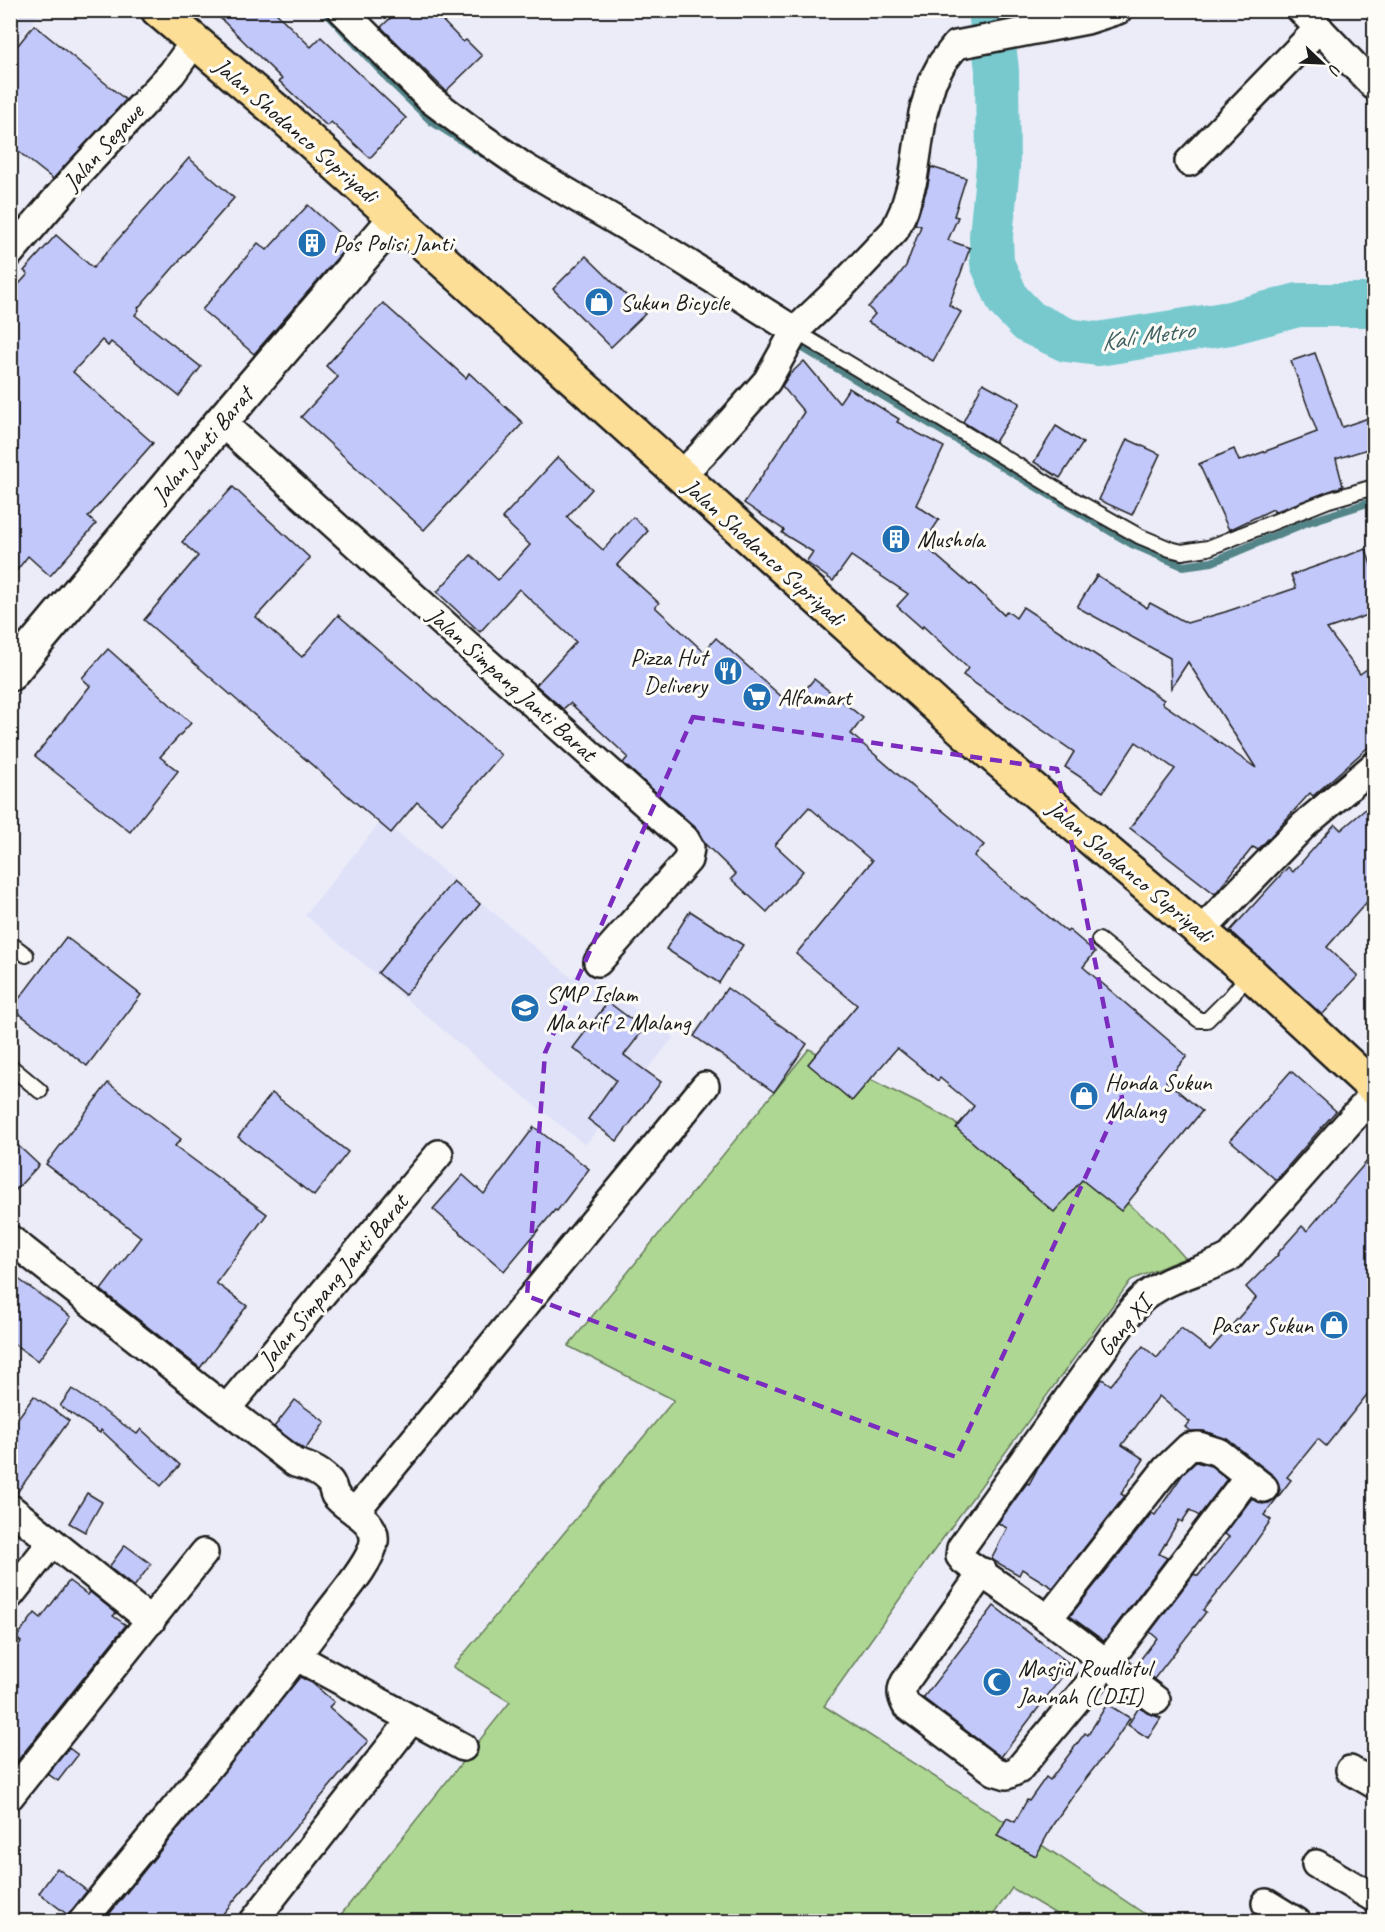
<svg xmlns="http://www.w3.org/2000/svg" width="1385" height="1932" viewBox="0 0 1385 1932" font-family="Caveat,sans-serif">
  <rect width="100%" height="100%" fill="#ebecf8"/>
  <filter id="ink" filterUnits="userSpaceOnUse"><feTurbulence type="fractalNoise" baseFrequency=".0167" numOctaves="2"/><feDisplacementMap in="SourceGraphic" scale="12" xChannelSelector="R" yChannelSelector="G"/><feConvolveMatrix kernelMatrix="1 2 1 2 8 2 1 2 1" color-interpolation-filters="sRGB"/></filter>
  <g filter="url(#ink)">
    <g fill="#dfe1f9">
      <polygon points="11,10 41,11 11,50 10,11"/>
      <polygon points="382,820 572,978 580,970 674,1037 585,1145 497,1075 305,915"/>
    </g>
    <polygon fill="#aed794" stroke="#657a58" stroke-width="1.5" points="809,1049 948,1118 1045,1192 1092,1174 1162,1232 1185,1258 1131,1280 930,1556 824,1706 1060,1857 1155,1921 1068,1921 1012,1888 989,1921 335,1922 510,1702 453,1667 674,1400 568,1346"/>
    <g fill="none" stroke-linecap="round" stroke-linejoin="round">
      <g stroke="#538487" stroke-width="8">
        <polyline points="324,10 394,85 431,121 483,154"/>
        <polyline points="793,342 1132,544 1183,566 1212,562 1305,523 1374,501"/>
      </g>
      <polyline stroke="#78c9ce" stroke-width="44" points="990,10 997,70 998,166 991,236 992,263 1008,300 1029,322 1067,340 1098,344 1230,323 1298,305 1374,305"/>
    </g>
    <g fill="#c2c8fa" stroke="#1c1c1c" stroke-width="1.5">
      <polygon points="212,10 273,10 311,47 321,37 406,118 370,158 331,122 327,126 279,81 282,79"/>
      <polygon points="399,10 430,10 439,20 440,18 463,42 466,40 482,56 446,91 381,27"/>
      <polygon points="34,25 126,100 53,179 10,145 10,55"/>
      <polygon points="189,158 234,198 138,308 139,310 135,315 201,367 179,396 111,342 108,346 102,340 73,372 153,443 88,517 96,524 50,576 28,556 10,579 10,294 28,274 24,271 56,235 93,268"/>
      <polygon points="931,167 966,178 954,216 958,217 948,240 970,248 949,305 961,312 933,361 868,322 875,314 868,307 892,284 906,266 921,226 915,224 928,185"/>
      <polygon points="308,205 350,243 254,354 202,310 258,243 267,250"/>
      <polygon points="586,256 645,314 611,347 553,289"/>
      <polygon points="383,303 466,378 469,373 523,423 424,530 301,417 338,377 326,366"/>
      <polygon points="1315,353 1342,427 1374,416 1374,447 1336,459 1343,486 1274,512 1273,509 1229,530 1199,464 1234,449 1239,461 1317,432 1291,361"/>
      <polygon points="804,361 839,403 849,388 899,419 897,422 944,447 916,505 939,520 923,544 970,585 972,584 1004,615 1007,611 1016,618 1023,607 1164,700 1162,703 1256,768 1188,662 1171,688 1170,658 1077,607 1097,575 1147,608 1150,603 1187,623 1225,612 1296,588 1291,575 1366,549 1374,575 1374,613 1327,629 1360,674 1374,664 1374,742 1313,796 1310,793 1258,850 1253,847 1215,894 1130,828 1175,769 1136,742 1103,792 1065,767 1074,752 963,675 968,668 923,626 922,628 897,606 908,594 851,556 833,581 806,562 813,552 782,533 784,530 744,503 804,412 782,386 789,375"/>
      <polygon points="983,383 1020,403 995,442 963,422"/>
      <polygon points="1056,426 1083,443 1060,478 1034,462"/>
      <polygon points="1127,439 1160,454 1132,515 1099,500"/>
      <polygon points="558,457 592,489 567,517 603,550 633,517 648,531 617,565 659,603 655,607 704,652 716,638 792,706 814,679 863,718 851,734 924,797 925,796 984,845 974,856 1026,900 1027,899 1067,932 1069,930 1095,952 1083,967 1187,1056 1166,1081 1202,1111 1121,1211 1082,1180 1054,1212 956,1128 974,1106 940,1078 938,1081 897,1048 852,1101 808,1064 857,1005 796,954 872,861 809,807 775,845 803,871 767,912 731,879 736,874 705,844 695,827 623,763 628,757 570,703 563,709 536,685 576,642 519,589 480,632 437,592 471,555 498,580 530,545 502,518"/>
      <polygon points="233,487 310,558 256,617 302,657 338,615 501,755 442,824 417,802 391,833 144,620 198,556 182,542"/>
      <polygon points="108,649 191,723 160,757 178,771 130,832 35,756 90,686 82,678"/>
      <polygon points="1374,802 1374,894 1327,947 1358,976 1322,1015 1230,931 1288,867 1293,872 1335,824 1341,830"/>
      <polygon points="453,881 480,904 405,995 378,973"/>
      <polygon points="690,911 743,945 719,983 666,949"/>
      <polygon points="66,937 141,995 87,1066 12,1008"/>
      <polygon points="727,988 807,1044 774,1092 694,1036"/>
      <polygon points="608,1002 644,1029 624,1055 661,1082 617,1141 588,1119 616,1080 573,1048"/>
      <polygon points="1291,1071 1336,1111 1276,1180 1230,1140"/>
      <polygon points="108,1083 181,1139 175,1146 267,1214 216,1283 247,1306 200,1368 101,1290 141,1237 46,1164"/>
      <polygon points="272,1093 348,1152 314,1196 238,1137"/>
      <polygon points="534,1127 589,1169 557,1211 555,1210 504,1271 433,1209 463,1175 484,1194"/>
      <polygon points="10,1138 39,1165 10,1196"/>
      <polygon points="1374,1153 1374,1386 1326,1446 1318,1439 1287,1477 1291,1480 1264,1515 1271,1520 1243,1560 1203,1610 1206,1612 1154,1679 1136,1665 1157,1638 1150,1632 1194,1574 1198,1576 1229,1537 1225,1534 1252,1498 1262,1504 1269,1503 1276,1498 1280,1490 1278,1482 1274,1476 1227,1439 1204,1431 1190,1431 1185,1427 1190,1422 1159,1396 1122,1445 1144,1459 1121,1494 1125,1496 1053,1588 1022,1569 1019,1575 991,1559 1007,1528 998,1523 1027,1483 1029,1484 1039,1466 1102,1379 1111,1385 1143,1346 1157,1358 1181,1328 1210,1350 1256,1298 1246,1287 1278,1255 1277,1254 1302,1226 1307,1231"/>
      <polygon points="10,1273 71,1317 38,1361 10,1341"/>
      <polygon points="72,1389 137,1434 141,1429 180,1465 161,1486 101,1430 100,1433 60,1406"/>
      <polygon points="34,1396 69,1421 16,1494 10,1493 10,1429"/>
      <polygon points="295,1400 325,1422 305,1450 274,1427"/>
      <polygon points="1196,1462 1211,1466 1227,1479 1199,1516 1190,1510 1182,1522 1179,1520 1159,1554 1167,1558 1104,1641 1070,1616 1152,1513 1155,1515 1183,1474"/>
      <polygon points="87,1493 102,1502 85,1532 69,1523"/>
      <polygon points="125,1545 151,1564 134,1587 109,1567"/>
      <polygon points="69,1581 88,1595 90,1592 116,1613 113,1616 126,1625 10,1770 10,1657 21,1642 16,1638 35,1613 41,1618"/>
      <polygon points="994,1606 1071,1665 1001,1757 923,1698"/>
      <polygon points="300,1677 312,1683 334,1702 329,1707 368,1741 216,1922 103,1922"/>
      <polygon points="1107,1704 1130,1718 1112,1745 1077,1790 1054,1823 1036,1856 997,1836 1007,1818 1015,1822 1027,1800 1029,1801 1046,1777 1050,1780 1085,1733 1088,1735"/>
      <polygon points="1139,1707 1147,1713 1161,1718 1148,1738 1128,1725"/>
      <polygon points="69,1748 78,1755 58,1781 48,1774"/>
      <polygon points="57,1868 87,1891 68,1915 39,1893"/>
    </g>
    <g fill="none" stroke-linecap="round" stroke-linejoin="round">
      <g stroke="#1c1c1c" stroke-width="18">
        <g id="lane">
          <polyline points="795,331 1073,499 1139,536 1170,549 1182,552 1208,548 1329,500 1374,487"/>
          <polyline points="1099,940 1199,1020 1207,1020 1232,995 1250,973"/>
          <polyline points="10,943 26,955"/>
          <polyline points="10,1066 40,1091"/>
        </g>
      </g>
      <g stroke="#1c1c1c" stroke-width="32">
        <g id="street">
          <polyline points="342,10 430,99 475,133 524,167 673,254 795,331"/>
          <polyline points="1301,10 1374,86"/>
          <polyline points="1189,162 1319,28"/>
          <polyline points="10,253 76,176 172,73 195,41"/>
          <polyline points="221,422 453,632 685,839 690,848 688,860 598,962"/>
          <polyline points="680,476 702,454 767,381 795,331 840,288 895,230 904,210 913,180 923,113 932,82 942,63 956,45 1087,20 1118,10"/>
          <polyline points="1201,931 1304,825 1374,766"/>
          <path d="M10 1239 295 1463C308 1466 321 1472 330 1482 333 1486 333 1491 335 1495 346 1510 377 1519 374 1542 371 1563 340 1597 327 1615 250 1720 164 1820 82 1922"/>
          <polyline points="227,1408 439,1154"/>
          <polyline points="10,1508 151,1621"/>
          <polyline points="355,1512 705,1086"/>
          <path d="M983 1572 905 1682C900 1691 902 1697 906 1705L994 1771 1007 1775 1018 1770 1107 1663 1248 1477"/>
          <polyline points="10,1595 52,1542"/>
          <polyline points="1048,1619 1166,1469 1189,1447 1199,1446 1218,1452 1264,1488"/>
          <polyline points="297,1657 463,1747"/>
          <path d="M1156 1700 1048 1619 964 1561 960 1556 961 1548 1127 1316C1132 1310 1137 1303 1143 1298 1167 1277 1202 1272 1230 1257L1374 1094"/>
          <polyline points="1350,1770 1374,1784"/>
          <polyline points="10,1796 204,1553"/>
          <polyline points="1316,1864 1374,1898"/>
          <polyline points="1266,1903 1297,1922"/>
          <polyline points="253,1922 412,1719"/>
        </g>
      </g>
      <g stroke="#1c1c1c" stroke-width="38">
        <polyline id="secondary" points="10,674 221,422 395,219"/>
      </g>
      <g stroke="#1c1c1c" stroke-width="38">
        <polyline id="primary" points="158,10 278,112 970,736 1250,973 1374,1088"/>
      </g>
      <use href="#lane" stroke="#fdfcf7" stroke-width="14"/>
      <use href="#street" stroke="#fdfcf7" stroke-width="27"/>
      <use href="#secondary" stroke="#fdfcf7" stroke-width="33"/>
      <use href="#primary" stroke="#fdde96" stroke-width="33"/>
    </g>
  </g>
  <path fill="none" stroke="#7b2cbf" stroke-width="4.5" stroke-dasharray="12 8" stroke-linejoin="round" d="M693 717 1057 769 1122 1098 956 1457 527 1296 545 1053Z"/>
  <defs>
    <g id="building-disc" transform="scale(1.5)"><circle r="9.5" fill="#1f6fb2" stroke="#fdfcf7"/><path d="M-4-6H4V6H1V3H-1V6H-4ZM-2.5-4.3h1.7v1.8h-1.7ZM.8-4.3h1.7v1.8H.8ZM-2.5-1h1.7V.8h-1.7ZM.8-1h1.7V.8H.8Z" fill="#fff"/></g>
    <g id="shop-disc" transform="scale(1.5)"><circle r="9.5" fill="#1f6fb2" stroke="#fdfcf7"/><path d="M-5-2.5h2.3a2.7 3.5 0 0 1 5.4 0H5L5.5 6h-11ZM-1.5-2.5h3a1.5 2.3 0 0 0-3 0Z" fill="#fff"/></g>
    <g id="restaurant-disc" transform="scale(1.5)"><circle r="9.5" fill="#1f6fb2" stroke="#fdfcf7"/><path d="M-5-6h1v4h1v-4h1v4h1v-4h1v5L-1.5 .5V6h-2V.5L-5-1ZM5-6V6H3V1.5H1.5Q1.5-4 5-6Z" fill="#fff"/></g>
    <g id="supermarket-disc" transform="scale(1.5)"><circle r="9.5" fill="#1f6fb2" stroke="#fdfcf7"/><path d="M-6-5.5h2.5l.6 2H6L4.5 2H-2.5L-4.4-4H-6ZM-1.5 3.2a1.3 1.3 0 1 0 .1 0ZM3 3.2a1.3 1.3 0 1 0 .1 0Z" fill="#fff"/></g>
    <g id="school-disc" transform="scale(1.5)"><circle r="9.5" fill="#1f6fb2" stroke="#fdfcf7"/><path d="M0-5L7-2L0 1L-7-2ZM-4 1L0 2.5L4 1V4Q0 6-4 4Z" fill="#fff"/></g>
    <g id="mosque-disc" transform="scale(1.5)"><circle r="9.5" fill="#1f6fb2" stroke="#fdfcf7"/><path d="M3.5-4.9A6 6 0 1 0 3.5 4.9A5 5 0 1 1 3.5-4.9Z" fill="#fff"/></g>
  </defs>
  <g fill-rule="evenodd">
    <use href="#building-disc" x="312" y="243"/>
    <use href="#shop-disc" x="599" y="302"/>
    <use href="#building-disc" x="896" y="539"/>
    <use href="#restaurant-disc" x="728" y="671"/>
    <use href="#supermarket-disc" x="757" y="697"/>
    <use href="#school-disc" x="525" y="1008"/>
    <use href="#shop-disc" x="1084" y="1096"/>
    <use href="#shop-disc" x="1334" y="1325"/>
    <use href="#mosque-disc" x="997" y="1682"/>
  </g>
  <g text-anchor="middle" stroke-width="6" stroke-linejoin="round" paint-order="stroke">
    <g font-size="24" fill="#1c1c1c" stroke="#fdfcf7">
      <text transform="translate(296 130) rotate(41)" y="8">Jalan Shodanco Supriyadi</text>
      <text transform="translate(103 147) rotate(-48)" y="8">Jalan Segawe</text>
      <text transform="translate(202 445) rotate(-50)" y="8">Jalan Janti Barat</text>
      <text transform="translate(764 552) rotate(42)" y="8">Jalan Shodanco Supriyadi</text>
      <text transform="translate(512 684) rotate(42)" y="8">Jalan Simpang Janti Barat</text>
      <text transform="translate(1130 871) rotate(40)" y="8">Jalan Shodanco Supriyadi</text>
      <text transform="translate(333 1281) rotate(-50)" y="8">Jalan Simpang Janti Barat</text>
      <text transform="translate(1124 1326) rotate(-50)" y="8">Gang XI</text>
    </g>
    <g font-size="24" fill="#1c1c1c" stroke="#fdfcf7" text-anchor="start">
      <text x="333" y="251">Pos Polisi Janti</text>
      <text x="620" y="310">Sukun Bicycle</text>
      <text x="917" y="547">Mushola</text>
      <text x="707" y="665" text-anchor="end">Pizza Hut<tspan x="707" dy="28">Delivery</tspan></text>
      <text x="778" y="705">Alfamart</text>
      <text x="546" y="1002">SMP Islam<tspan x="546" dy="28">Ma'arif 2 Malang</tspan></text>
      <text x="1105" y="1090">Honda Sukun<tspan x="1105" dy="28">Malang</tspan></text>
      <text x="1313" y="1333" text-anchor="end">Pasar Sukun</text>
      <text x="1018" y="1676">Masjid Roudlotul<tspan x="1018" dy="28">Jannah (LDII)</tspan></text>
    </g>
    <g font-size="26" font-style="italic" fill="#416163" stroke="#fdfcf7">
      <text transform="translate(1147 335) rotate(-8)" y="9">Kali Metro</text>
    </g>
  </g>
  <rect width="1385" height="1932" fill="none" stroke="#fdfcf7" stroke-width="36"/>
  <rect x="18" y="18" width="1349" height="1896" fill="none" stroke="#1c1c1c" stroke-width="2" filter="url(#ink)"/>
  <g transform="translate(1322 63) rotate(113)" stroke="#fdfcf7" stroke-width="4.5" paint-order="stroke">
  <path d="M0-4.5L10 22L0 15L-10 22Z" fill="#1c1c1c"/>
  <text y="-9" font-size="16" font-weight="bold" text-anchor="middle" fill="#1c1c1c">U</text>
  </g>
</svg>
